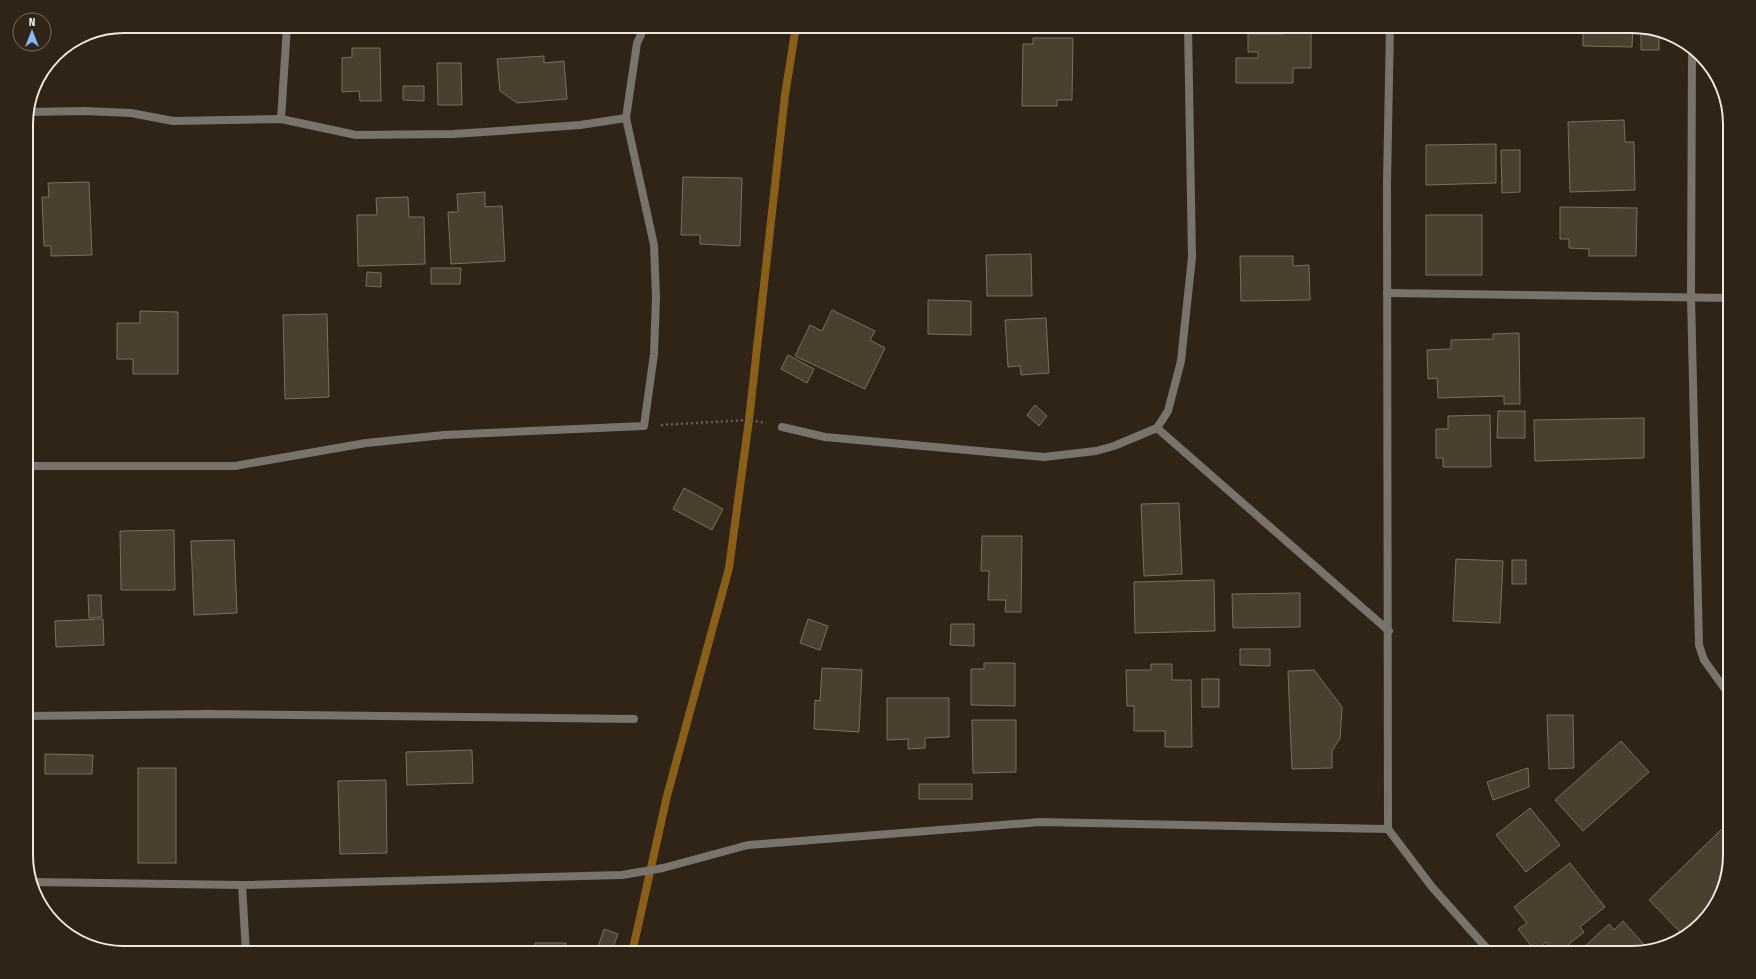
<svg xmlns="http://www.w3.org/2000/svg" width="1756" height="979" viewBox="0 0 1756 979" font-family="'Fira Sans Condensed',sans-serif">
  <rect width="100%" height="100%" fill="#2f2416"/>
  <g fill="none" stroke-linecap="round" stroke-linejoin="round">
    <polyline stroke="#8a5f19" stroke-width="8" points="632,953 667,796 729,568 749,420 785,95 796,26"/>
  </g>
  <g fill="#4b3f30" stroke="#7c6f5e">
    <polygon points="228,26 249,26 249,30 228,29"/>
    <polygon points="369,26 399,26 399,31 370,32"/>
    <polygon points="1283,26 1311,26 1311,68 1293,68 1293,83 1236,83 1236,58 1258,58 1258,52 1248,52 1248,34 1283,34"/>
    <polygon points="1583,26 1633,26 1632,47 1583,46"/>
    <polygon points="1641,28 1659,33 1659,50 1641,50"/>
    <polygon points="1033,38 1073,38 1072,100 1057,100 1057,106 1022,106 1023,44 1033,44"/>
    <polygon points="352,48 380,48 381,101 360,101 359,91 342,92 342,58 352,57"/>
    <polygon points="544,56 544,63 564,61 567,99 517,103 500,91 497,59"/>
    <polygon points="437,63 461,63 462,105 438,105"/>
    <polygon points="403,86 424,86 424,101 403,100"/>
    <polygon points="1624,120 1625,142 1634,142 1635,190 1570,192 1568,122"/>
    <polygon points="1496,144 1496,183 1426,185 1426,145"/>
    <polygon points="1501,150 1520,150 1520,192 1502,193"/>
    <polygon points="683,177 742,178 740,246 700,244 700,235 681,235"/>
    <polygon points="89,182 92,255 51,256 51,246 44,246 42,197 49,197 48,183"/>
    <polygon points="485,192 485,207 502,206 505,261 451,264 448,212 458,212 457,194"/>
    <polygon points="408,197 409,217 424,217 425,264 358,266 357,215 377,215 376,198"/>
    <polygon points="1560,207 1637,208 1636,256 1589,256 1589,249 1569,248 1569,239 1560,239"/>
    <rect x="1426" y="215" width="56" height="60"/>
    <polygon points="1031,254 1032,296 987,296 986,255"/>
    <polygon points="1240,256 1293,256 1293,266 1309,265 1310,300 1241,301"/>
    <polygon points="431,268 461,268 460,284 431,284"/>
    <polygon points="367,272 381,273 381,287 366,286"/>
    <polygon points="928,300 971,301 971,335 928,334"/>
    <polygon points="832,310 875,331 870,340 885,348 865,389 795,356 810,325 822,331"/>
    <polygon points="140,311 178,312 178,374 133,374 133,359 117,359 117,323 140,323"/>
    <polygon points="327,314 329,397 285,399 283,315"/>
    <polygon points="1046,318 1049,373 1021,375 1020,366 1008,367 1005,320"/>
    <polygon points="1519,333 1520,404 1504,404 1504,396 1438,398 1437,378 1428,379 1427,350 1451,349 1451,340 1493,339 1493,334"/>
    <polygon points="788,355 814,369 807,383 781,369"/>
    <polygon points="1035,405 1047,416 1039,426 1027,415"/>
    <polygon points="1498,411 1525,411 1525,438 1497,438"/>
    <polygon points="1490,415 1491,467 1443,467 1443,458 1436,458 1436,429 1448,429 1448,416"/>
    <polygon points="1644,418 1644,458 1535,461 1534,420"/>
    <polygon points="684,488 723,509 712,530 673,509"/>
    <polygon points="1179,503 1182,574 1144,576 1141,504"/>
    <polygon points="174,530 175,590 121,590 120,531"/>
    <polygon points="982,536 1022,536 1021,612 1005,612 1006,600 988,600 989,571 981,571"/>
    <polygon points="234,540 237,613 194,615 191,541"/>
    <polygon points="1456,559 1503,561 1500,623 1453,621"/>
    <rect x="1512" y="560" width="14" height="24"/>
    <polygon points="1214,580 1215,631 1135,633 1134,582"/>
    <polygon points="1300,593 1300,627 1233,628 1232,594"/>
    <polygon points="88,595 101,595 102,617 89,618"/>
    <polygon points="103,619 104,645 56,647 55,621"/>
    <polygon points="808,619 828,626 820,650 800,643"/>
    <polygon points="951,624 974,624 974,646 950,645"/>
    <polygon points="1240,649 1270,649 1270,666 1240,665"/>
    <polygon points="984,663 1015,663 1015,706 971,705 971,669 984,669"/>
    <polygon points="1151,664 1172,664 1172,680 1191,680 1192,747 1165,747 1165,731 1134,731 1134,706 1127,706 1126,670 1151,670"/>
    <polygon points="822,668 862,670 859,732 814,729 815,700 820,701"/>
    <polygon points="1314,670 1342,707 1340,738 1332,751 1332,768 1292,769 1288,671"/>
    <rect x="1202" y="679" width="17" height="28"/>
    <polygon points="887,698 949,698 949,737 925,738 925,748 908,749 908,739 887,740"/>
    <polygon points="1547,715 1573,715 1574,768 1549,769"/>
    <polygon points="972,720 1016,720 1016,772 973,773"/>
    <polygon points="1621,741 1649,772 1583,831 1555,800"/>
    <polygon points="472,750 473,783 407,785 406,752"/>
    <polygon points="45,754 93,755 92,774 45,774"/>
    <rect x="138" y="768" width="38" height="95"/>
    <polygon points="1528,768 1529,787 1493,800 1487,782"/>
    <polygon points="386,780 387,853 340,854 338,781"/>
    <rect x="919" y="784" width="53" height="15"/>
    <polygon points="1530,808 1560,845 1526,872 1496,835"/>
    <polygon points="1728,823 1730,825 1730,855 1717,904 1684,936 1649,900"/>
    <polygon points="1570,863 1605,907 1580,927 1584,932 1558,953 1555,953 1546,942 1535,951 1518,929 1527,923 1514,907"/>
    <polygon points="1623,921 1648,949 1632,953 1586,953 1582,949 1609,924 1614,930"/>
    <polygon points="604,929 618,934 611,953 596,953"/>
    <polygon points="535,943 566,943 566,953 534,953"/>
  </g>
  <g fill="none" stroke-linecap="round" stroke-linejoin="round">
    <polyline stroke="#695f53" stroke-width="2.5" stroke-dasharray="2 3" stroke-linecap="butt" points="661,425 749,420 766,423"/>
    <g stroke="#79736c" stroke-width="8">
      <polyline points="1390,26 1387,183 1388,829 1432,887 1491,953"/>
      <polyline points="1692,50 1691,296 1699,645 1704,660 1730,696"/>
      <polyline points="28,112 84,111 131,113 173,121 281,119 356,135 453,134 499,131 580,125 626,118"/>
      <polyline points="281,119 287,26"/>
      <polyline points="1387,293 1730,298"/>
      <polyline points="782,427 825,437 1044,457 1096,451 1114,446 1157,428 1168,411 1181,361 1192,257 1188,26"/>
      <polyline points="1157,428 1389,631"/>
      <polyline points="26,466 235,466 366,443 444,435 644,426 654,354 656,297 654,245 626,118 637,43 645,26"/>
      <polyline points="26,716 208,714 634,719"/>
      <polyline points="33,882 242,885 246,953"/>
      <polyline points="242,885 622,875 663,868 748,845 1040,822 1388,829"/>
    </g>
  </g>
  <path d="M0 0H1756V979H0ZM124 33H1632A91 91 0 0 1 1723 124V855A91 91 0 0 1 1632 946H124A91 91 0 0 1 33 855V124A91 91 0 0 1 124 33Z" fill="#2f2416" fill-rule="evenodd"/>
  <path fill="none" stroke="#efe8de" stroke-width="2" d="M124 33H1632A91 91 0 0 1 1723 124V855A91 91 0 0 1 1632 946H124A91 91 0 0 1 33 855V124A91 91 0 0 1 124 33Z"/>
  <g transform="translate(32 32)"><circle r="19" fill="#2f2416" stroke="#7c7266"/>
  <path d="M0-3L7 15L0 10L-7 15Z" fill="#86bbfb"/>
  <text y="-6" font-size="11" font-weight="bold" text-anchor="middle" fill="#efe8de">N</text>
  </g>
</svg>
